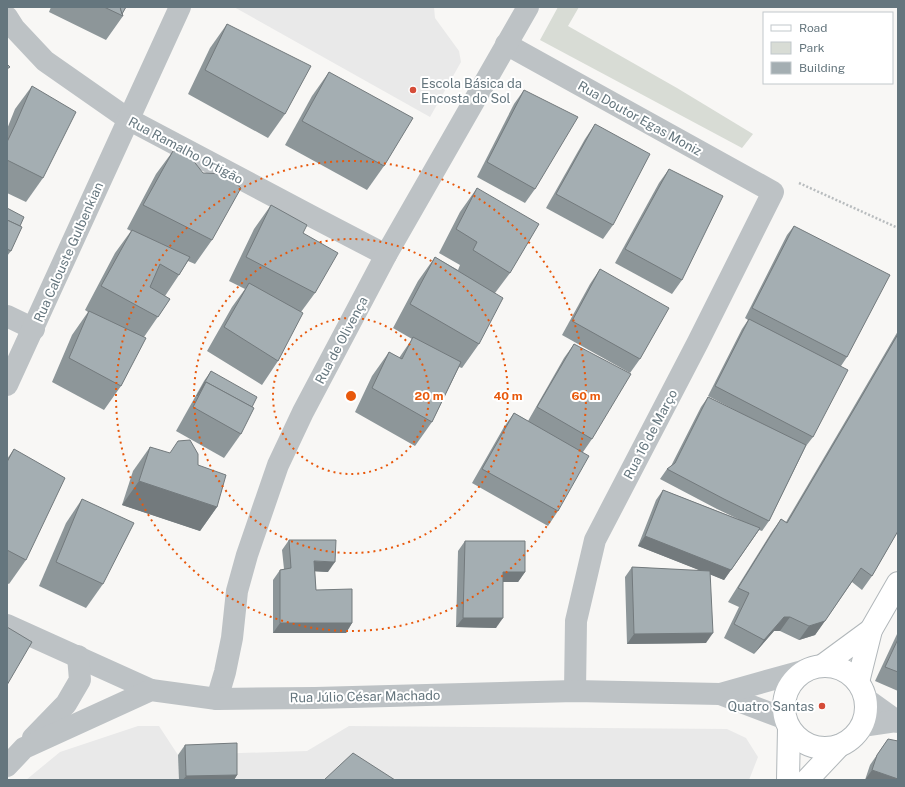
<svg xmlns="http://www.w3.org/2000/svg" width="905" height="787" viewBox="0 0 905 787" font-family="'Public Sans',sans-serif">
  <rect width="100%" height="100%" fill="#f8f7f5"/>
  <g fill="#e9e9e9">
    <polygon points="234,7 434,7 435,18 459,51 461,62 430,117"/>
    <polygon points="138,726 159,726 178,755 307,751 349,726 727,729 746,738 758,757 749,780 26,780 60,752"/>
  </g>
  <polygon fill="#d8dcd5" points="558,7 579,7 568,26 677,88 753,134 742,148 540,40"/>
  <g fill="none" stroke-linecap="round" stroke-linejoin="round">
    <g stroke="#b1b7ba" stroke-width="24">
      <g id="major">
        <circle cx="825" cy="707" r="41"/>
        <polyline points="822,666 871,630"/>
        <polyline points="858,682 871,630 898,583"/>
        <polyline points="788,780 789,728"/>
        <polyline points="807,780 839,746"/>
      </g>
    </g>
    <polyline stroke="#b8bcbe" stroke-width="2.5" stroke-dasharray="2 2" stroke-linecap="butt" points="799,183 898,228"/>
    <g stroke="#bdc2c5" stroke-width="22">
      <polyline points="7,17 14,28 45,61 128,119 313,217 386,255"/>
      <polyline points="506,44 773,192 698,342 595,540 576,621 575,691"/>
      <polyline points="7,316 34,329"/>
      <polyline points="7,385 180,7"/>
      <polyline points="7,625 151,690"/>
      <polyline points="720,694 786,719"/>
      <polyline points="217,699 225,672 232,638 237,591 247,555 278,465 303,412 386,255 528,7"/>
      <polyline points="866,699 898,722"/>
      <polyline points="862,726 896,721"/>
      <polyline points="33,738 66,704 80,680 78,656"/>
      <polyline points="7,766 24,748 151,690 217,699 315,698 575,691 720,694 806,670"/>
    </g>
    <use href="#major" stroke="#fff" stroke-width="22"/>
  </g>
  <g fill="#8d9699">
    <polygon points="51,7 126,7 122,14 123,16 106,40 49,12"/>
    <polygon points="227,24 285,114 268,138 188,94 210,48"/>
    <polygon points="329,72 384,166 367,190 285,145 312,96"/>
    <polygon points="32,86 43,178 26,202 7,193 7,129 15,109"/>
    <polygon points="524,90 535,189 525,203 477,177 514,104"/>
    <polygon points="595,124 613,225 603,239 546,208 585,139"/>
    <polygon points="173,151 212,240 195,264 188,261 179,275 165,296 170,299 144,337 121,386 104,410 52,382 72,335 88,312 85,310 115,253 131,231 127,229 156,174"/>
    <polygon points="669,169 682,280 672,294 615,263 659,183"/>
    <polygon points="477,188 510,273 495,293 479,344 462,368 459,367 432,422 415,446 355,412 372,376 389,352 399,358 412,339 393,328 418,281 435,257 458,270 460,265 439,253 460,212"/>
    <polygon points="271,205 303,233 315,293 301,312 278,361 262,385 207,351 232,307 245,289 229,281 254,229"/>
    <polygon points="7,208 20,226 11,251 7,256"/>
    <polygon points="794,226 847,357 841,366 813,437 806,446 769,521 762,531 759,530 724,580 710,574 706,643 627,644 625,577 632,567 702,571 638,546 656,500 663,490 738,519 717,509 660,479 667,469 671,466 701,407 708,397 746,416 708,396 742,329 748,320 745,318 787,235"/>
    <polygon points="600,269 640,359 630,373 562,335 590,284"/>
    <polygon points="898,331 898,531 872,576 862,590 852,582 815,635 799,640 780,631 774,631 754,654 724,638 739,607 728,602 771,533 781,519 786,522 849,415"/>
    <polygon points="574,344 592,439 583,452 558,511 548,526 472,483 504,427 514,413 528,421 564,358"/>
    <polygon points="211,371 252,407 241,434 224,458 176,431 204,381"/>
    <polygon points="150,447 217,507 200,531 122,505 133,471"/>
    <polygon points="14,449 26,560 9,584 7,583 7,459"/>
    <polygon points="82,499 103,584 86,608 39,586 66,523"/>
    <polygon points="289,540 328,572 315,571 316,590 352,623 346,633 273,633 273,580 280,570 284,569 282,550"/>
    <polygon points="465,541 525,572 518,582 503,582 496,628 456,627 458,551"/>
    <polygon points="898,632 898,691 875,681"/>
    <polygon points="888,739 898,780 865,780 870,765"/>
    <polygon points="185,745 237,775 234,780 179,780 178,755"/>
  </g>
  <g fill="#737a7d">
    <polygon points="139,481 217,507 200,531 122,505"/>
    <polygon points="760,528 724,580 638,546 645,536"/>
    <polygon points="314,561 335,562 328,572 307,571"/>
    <polygon points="503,572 525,572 518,582 496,582"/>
    <polygon points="784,617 790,617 780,631 774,631 754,654 764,640"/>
    <polygon points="463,618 503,618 496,628 456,627"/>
    <polygon points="825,621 815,635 799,640 809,626"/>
    <polygon points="280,623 352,623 346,633 273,633"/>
    <polygon points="713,633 706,643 627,644 634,634"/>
    <polygon points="872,770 898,779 898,780 865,780"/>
    <polygon points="237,775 234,780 183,780 186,776"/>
  </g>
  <g fill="#a4aeb2" stroke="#737a7d">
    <polygon points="104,7 120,7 123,16"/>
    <polygon points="120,7 126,7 122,14"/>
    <polygon points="227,24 311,66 285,114 205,70"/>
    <polygon points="7,64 10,67 7,69"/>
    <polygon points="329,72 413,118 384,166 302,121"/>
    <polygon points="32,86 76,112 43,178 7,160 7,142 16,123"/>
    <polygon points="524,90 578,117 535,189 487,162"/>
    <polygon points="595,124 650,154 613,225 556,194"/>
    <polygon points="173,151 192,159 203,173 225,174 241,188 212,240 143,205"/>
    <polygon points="669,169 723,196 682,280 625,249"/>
    <polygon points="477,188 539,224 510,273 473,250 477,242 456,229"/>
    <polygon points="271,205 307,225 303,233 338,253 315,293 246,257"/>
    <polygon points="7,208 24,217 20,226 7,220"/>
    <polygon points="7,220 22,227 11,251 7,249"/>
    <polygon points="794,226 890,275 847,357 752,308"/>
    <polygon points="132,230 190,257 179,275 160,264 150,287 170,299 158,317 101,286"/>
    <polygon points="435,257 503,298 479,344 410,304"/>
    <polygon points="600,269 669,308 640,359 572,321"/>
    <polygon points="249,283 303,313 278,361 224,327"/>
    <polygon points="89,311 146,338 121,386 69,358"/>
    <polygon points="749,319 848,370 813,437 715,386"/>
    <polygon points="898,334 898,531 872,576 861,568 825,621 809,626 790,617 784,617 764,640 734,624 749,593 738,588 781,519 787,523 859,401"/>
    <polygon points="413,337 461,362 432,422 372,388 389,352 402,359"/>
    <polygon points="574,344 631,374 592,439 537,407"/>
    <polygon points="211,371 257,397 252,407 206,382 197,396"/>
    <polygon points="206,382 254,408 241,434 193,407"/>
    <polygon points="708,397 806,445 769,521 724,499 667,469 675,463"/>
    <polygon points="514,413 589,456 558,511 482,469"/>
    <polygon points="190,440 198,454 198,465 226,475 217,507 139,481 150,447 170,453 178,441"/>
    <polygon points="14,449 65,478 26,560 7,550 7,462"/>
    <polygon points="663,490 760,528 731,570 645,536"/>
    <polygon points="82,499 134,523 103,584 56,562"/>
    <polygon points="289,540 336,540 335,562 314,561 316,590 352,589 352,623 280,623 280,570 291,568"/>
    <polygon points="465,541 525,541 525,572 503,572 503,618 463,618"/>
    <polygon points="632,567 710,571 713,633 634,634"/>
    <polygon points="7,627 32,642 7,685"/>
    <polygon points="898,639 898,672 885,667"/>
    <polygon points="888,739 898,741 898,779 872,770 877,755"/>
    <polygon points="237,743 237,775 186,776 185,745"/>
    <polygon points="353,753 395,780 324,780"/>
  </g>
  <g fill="none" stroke="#e8590c" stroke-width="2" stroke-dasharray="2 4">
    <circle cx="351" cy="396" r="78"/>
    <circle cx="351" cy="396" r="157"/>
    <circle cx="351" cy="396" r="235"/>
  </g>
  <g fill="#d54c38" stroke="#fff" stroke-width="1.5">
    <circle cx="413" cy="90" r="4"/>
    <circle cx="822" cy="706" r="4"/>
  </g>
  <g text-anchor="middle" stroke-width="4" stroke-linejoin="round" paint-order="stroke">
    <g font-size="13" fill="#65767e" stroke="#fff" text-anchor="start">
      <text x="421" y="88">Escola Básica da<tspan x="421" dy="15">Encosta do Sol</tspan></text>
      <text x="814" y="711" text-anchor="end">Quatro Santas</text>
    </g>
    <g font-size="13" fill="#65767e" stroke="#fff">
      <text transform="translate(640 118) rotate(29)" y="5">Rua Doutor Egas Moniz</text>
      <text transform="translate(186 150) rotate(28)" y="5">Rua Ramalho Ortigão</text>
      <text transform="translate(68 252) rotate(-66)" y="5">Rua Calouste Gulbenkian</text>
      <text transform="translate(341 340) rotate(-62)" y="5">Rua de Olivença</text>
      <text transform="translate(650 434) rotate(-62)" y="5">Rua 16 de Março</text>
      <text transform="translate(365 696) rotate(-1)" y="5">Rua Júlio César Machado</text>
    </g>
  </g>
  <circle cx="351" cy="396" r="6" fill="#e8590c" stroke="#fff" stroke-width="2"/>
  <g font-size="12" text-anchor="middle" font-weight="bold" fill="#e8590c" stroke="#fff" stroke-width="4" stroke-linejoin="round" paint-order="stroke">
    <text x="429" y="400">20 m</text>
    <text x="508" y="400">40 m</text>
    <text x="586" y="400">60 m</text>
  </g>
  <rect width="905" height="787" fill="none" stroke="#65767e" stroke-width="16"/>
  <rect x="763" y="12" width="130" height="72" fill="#ffffff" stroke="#c1c8cb"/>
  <rect x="771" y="25" width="20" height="6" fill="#ffffff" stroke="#c1c8cb"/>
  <text x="799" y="32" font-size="12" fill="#65767e">Road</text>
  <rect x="771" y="42" width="20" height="12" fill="#d8dcd5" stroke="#c1c8cb"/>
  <text x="799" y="52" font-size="12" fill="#65767e">Park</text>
  <rect x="771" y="62" width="20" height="12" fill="#a4aeb2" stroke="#c1c8cb"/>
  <text x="799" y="72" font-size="12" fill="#65767e">Building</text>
</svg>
